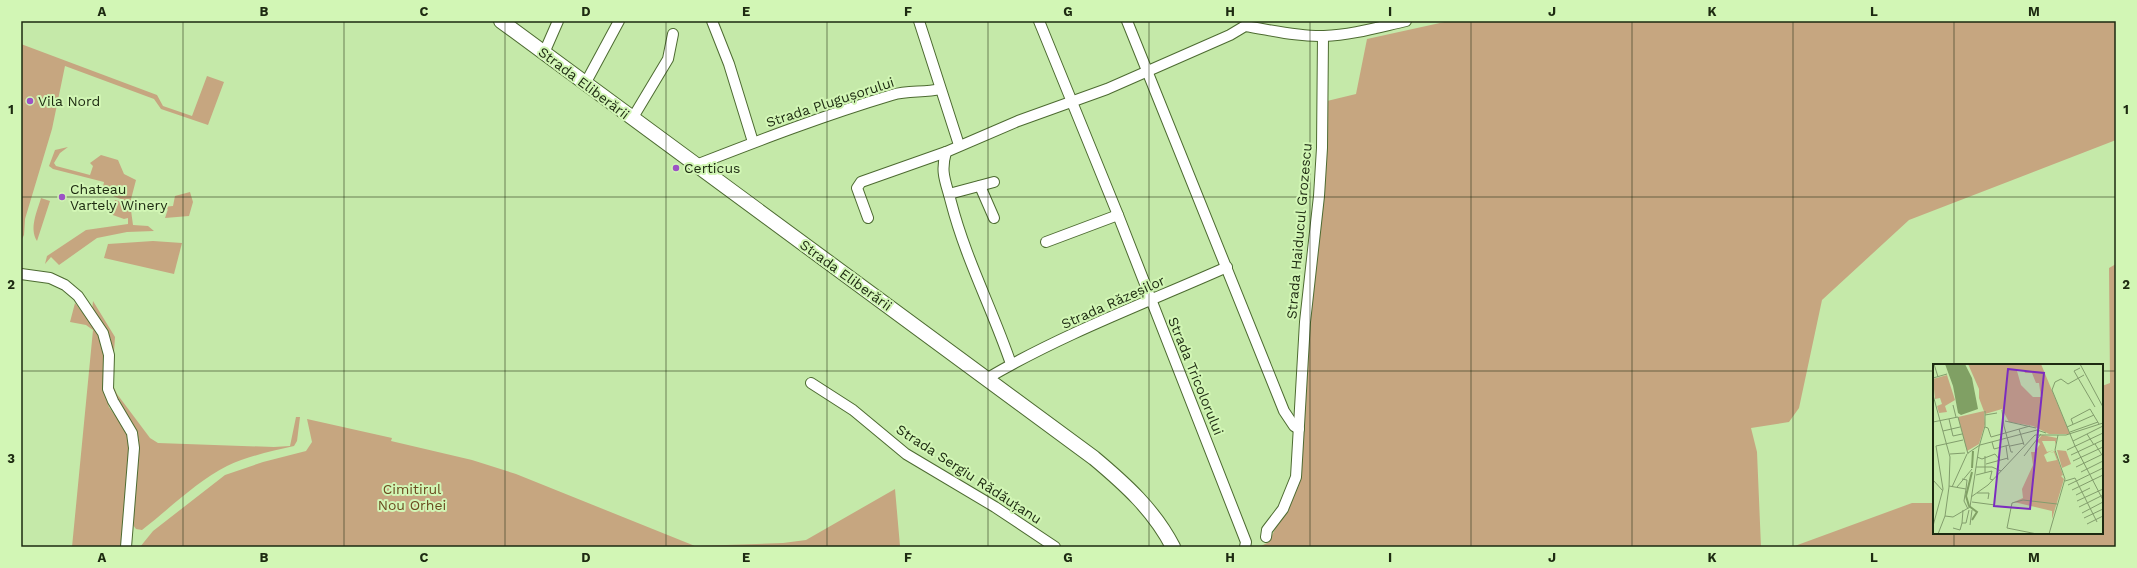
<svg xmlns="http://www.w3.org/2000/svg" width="2137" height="568" viewBox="0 0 2137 568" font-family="'Work Sans',sans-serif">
  <rect width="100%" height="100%" fill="#c5e9a9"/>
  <g fill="#c6a680">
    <polygon points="1449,21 2116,21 2116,140 1909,220 1822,300 1799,408 1789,422 1751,428 1757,452 1761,547 1259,547 1269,542 1299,478 1327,101 1356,94 1367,39"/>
    <polygon points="21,44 157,95 163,106 192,116 207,76 224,82 208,125 161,109 154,99 65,66 52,129 25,219 24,235 21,241"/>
    <polygon points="68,147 60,153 54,163 56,166 90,175 93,166 90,163 101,155 118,160 124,174 136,180 130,203 133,225 148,226 154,231 127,232 97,238 59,265 51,257 45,264 47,256 86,230 128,224 128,218 124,219 110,214 115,200 124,203 126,201 102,192 104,182 53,169 49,166 55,150"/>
    <polygon points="190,192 193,202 189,216 165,218 168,209 161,211 162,207 173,206 175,196"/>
    <path d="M41 198 50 201 37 241C29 228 37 212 41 198Z"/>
    <polygon points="153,241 182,243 174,274 104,258 108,244"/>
    <polygon points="2116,264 2116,547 1792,547 1912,503 1934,503 1934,533 2102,533 2102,386 2110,383 2109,268"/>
    <path d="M93 301 115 337 112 383 117 394 150 438 158 443 274 447 290 446 296 417H300L297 441 294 446C272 451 248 456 227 466 197 481 168 510 142 530L136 529 133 525 139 439 113 391 111 384V339L92 311Z"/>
    <polygon points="75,303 97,331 102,342 105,357 105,394 109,407 126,431 129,445 123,547 72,547 93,330 86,325 70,322"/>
    <polygon points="307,419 392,438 391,441 472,460 516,474 695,546 783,543 806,540 895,489 900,546 904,547 140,547 153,531 225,475 263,462 306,451 312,442"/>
  </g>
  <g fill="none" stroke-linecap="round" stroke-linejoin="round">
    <g stroke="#4d6b31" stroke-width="12">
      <g id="street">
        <polyline points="712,21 729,64 753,142"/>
        <polyline points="919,21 959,145"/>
        <polyline points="1039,21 1118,215 1246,542 1245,547"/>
        <polyline points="1127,21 1284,411 1294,426 1299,429"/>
        <polyline points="544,53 558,21"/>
        <polyline points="585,84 619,21"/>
        <polyline points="632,119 668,59 673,34"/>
        <path d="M946 152C940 173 946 182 951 202 966 260 992 308 1011 364"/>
        <path d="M696 165C760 140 825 115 892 95 908 90 924 93 940 89"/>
        <polyline points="980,186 994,218"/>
        <polyline points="949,194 994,182"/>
        <path d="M868 218 857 188 861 182 946 152 1018 121 1107 89 1230 35 1245 26C1271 30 1298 37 1324 36 1352 35 1379 27 1406 21"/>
        <polyline points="1046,242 1118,215"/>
        <polyline points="21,274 50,278 65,285 78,296 103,333 109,355 108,389 113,401 132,433 134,448 126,547"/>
        <path d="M986 379C1062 334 1146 303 1227 267"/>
        <polyline points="811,383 853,410 906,454 995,507 1055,547"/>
        <polyline points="1266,537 1267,530 1283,509 1296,477 1305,322 1319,196 1322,148 1323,36"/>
      </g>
    </g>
    <g stroke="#4d6b31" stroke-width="16">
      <path id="secondary" d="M501 21 1094 458C1125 484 1154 510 1173 547"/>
    </g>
    <use href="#street" stroke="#fff" stroke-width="10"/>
    <use href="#secondary" stroke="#fff" stroke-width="14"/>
  </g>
  <path fill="none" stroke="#1d2a11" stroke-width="1" stroke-opacity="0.55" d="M183 21V547M344 21V547M505 21V547M666 21V547M827 21V547M988 21V547M1149 21V547M1310 21V547M1471 21V547M1632 21V547M1793 21V547M1954 21V365M21 197H2116M21 371H1934M2102 371H2116M1954 533V547"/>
  <g fill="#9c52c5" stroke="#d2f6b5" stroke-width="1.5">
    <circle cx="30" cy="101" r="4"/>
    <circle cx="676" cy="168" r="4"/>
    <circle cx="62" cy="197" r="4"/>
  </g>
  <g text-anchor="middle" stroke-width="4" stroke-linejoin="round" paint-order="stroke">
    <g font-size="14" fill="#1d2a11" stroke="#d2f6b5">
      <text transform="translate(584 83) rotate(37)" y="5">Strada Eliberării</text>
      <text transform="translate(830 102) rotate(-18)" y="5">Strada Plugușorului</text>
      <text transform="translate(1299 231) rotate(-85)" y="5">Strada Haiducul Grozescu</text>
      <text transform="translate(846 275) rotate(36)" y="5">Strada Eliberării</text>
      <text transform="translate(1113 302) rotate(-24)" y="5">Strada Răzeșilor</text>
      <text transform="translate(1196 376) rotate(68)" y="5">Strada Tricolorului</text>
      <text transform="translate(969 474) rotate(33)" y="5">Strada Sergiu Rădăuțanu</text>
    </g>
    <g font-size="14" fill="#1d2a11" stroke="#d2f6b5" text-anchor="start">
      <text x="38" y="106">Vila Nord</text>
      <text x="684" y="173">Certicus</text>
      <text x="70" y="194">Chateau<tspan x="70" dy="16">Vartely Winery</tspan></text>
    </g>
    <g font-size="14" fill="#6b4b20" stroke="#d2f6b5">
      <text x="412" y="494">Cimitirul<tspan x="412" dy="16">Nou Orhei</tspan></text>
    </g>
  </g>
  <g transform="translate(1933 364)">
    <rect width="170" height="170" fill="#c5e9a9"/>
    <path d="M35 0H108L137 70H116L100 62 76 58 69 45 52 50 46 34V25ZM91 6 92 9H99L103 19H106L108 33H100L88 21 84 7ZM14 11 22 36 12 42 14 48 6 49 4 42 9 40 7 34 2 35 0 15ZM51 47 52 60 46 80 34 87 25 53ZM109 71 124 74 122 81V77H109L114 88 121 86 122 82 121 86 116 88 111 91 114 98 124 96 121 88 117 89 122 87 130 111 128 112 131 115 119 155V147L81 138 90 134 89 125 100 101 98 88H102L107 80 104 77ZM124 86 133 87 138 100 129 104Z" fill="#c6a680" fill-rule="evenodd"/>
    <path d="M12 0H32L39 14 45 45 28 51 25 49 20 22Z" fill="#80a064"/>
    <path fill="none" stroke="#80a064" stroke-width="2" d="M39 104 40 87M39 108 33 132 36 142 44 148 39 156"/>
    <path fill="none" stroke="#829d6c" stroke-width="1" d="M1 0 5 13M147 0 170 43M147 4 141 7 162 43M151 11 135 20 128 15 122 18 119 26 142 82 170 136M0 14 14 10M0 31 17 93 16 123 12 152 5 170M20 41 23 53M69 46 71 62 78 88H80M52 51 64 49M16 55 20 72 29 70M72 57 103 64M0 58 25 53 35 90M140 60 138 55 157 45 166 60M52 63 55 64 58 73 97 62M134 63 161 51M86 65 91 81M10 67 27 63M137 68 165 58M154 70 161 81M140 77 170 62M59 78 61 85 76 81M162 80 169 91M73 82 75 96M77 82 91 79M134 86 170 69M35 89 47 81 104 66 113 69M17 90 32 89M138 91 170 76M52 92V109M91 92 108 70M44 93 49 95 62 90 67 96M140 97 170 83M53 100 75 94M43 103H59L68 107M143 103 170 90M148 108 170 97M43 111 59 107 57 115 60 116M29 115 34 116 33 125M0 116 10 127M132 117 142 114 164 158M135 121 170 104M16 122 33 125 31 137 35 145M19 123 34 90M24 123 39 105M139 126 170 111M44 129H56L55 135M143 131 157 124M38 133 55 121 102 71H133L170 59M144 137 170 125M39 138 62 141M146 143 170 131M149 149 170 138M12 152 20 153 37 143 46 83 52 62V47M151 154 170 145M29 159 30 146M154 160 170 152M37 161 39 146M0 162 10 125 3 82 30 76M20 164 27 166 29 159H33L36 146M104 170 74 164 79 139 90 136 124 140M116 170 132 115 122 86 125 71"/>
    <path fill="#7b2cbf" fill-opacity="0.15" stroke="#7b2cbf" stroke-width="2" d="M75 5 111 9 97 145 61 142Z"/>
    <rect width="170" height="170" fill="none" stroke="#1d2a11" stroke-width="2"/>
  </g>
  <rect width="2137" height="568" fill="none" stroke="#d2f6b5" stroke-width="44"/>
  <rect x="22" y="22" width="2093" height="524" fill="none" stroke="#1d2a11" stroke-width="1.5"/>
  <g font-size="13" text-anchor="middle" font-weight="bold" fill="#1d2a11">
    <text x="102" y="16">A</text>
    <text x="264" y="16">B</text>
    <text x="424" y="16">C</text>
    <text x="586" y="16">D</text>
    <text x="746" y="16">E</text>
    <text x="908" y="16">F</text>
    <text x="1068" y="16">G</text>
    <text x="1230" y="16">H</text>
    <text x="1390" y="16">I</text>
    <text x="1552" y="16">J</text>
    <text x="1712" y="16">K</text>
    <text x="1874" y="16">L</text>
    <text x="2034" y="16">M</text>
    <text x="11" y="114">1</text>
    <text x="2126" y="114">1</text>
    <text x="11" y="289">2</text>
    <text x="2126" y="289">2</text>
    <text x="11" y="463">3</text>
    <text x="2126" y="463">3</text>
    <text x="102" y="562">A</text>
    <text x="264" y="562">B</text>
    <text x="424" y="562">C</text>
    <text x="586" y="562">D</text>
    <text x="746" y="562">E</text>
    <text x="908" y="562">F</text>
    <text x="1068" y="562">G</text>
    <text x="1230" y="562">H</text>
    <text x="1390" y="562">I</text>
    <text x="1552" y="562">J</text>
    <text x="1712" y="562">K</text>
    <text x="1874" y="562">L</text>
    <text x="2034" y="562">M</text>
  </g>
</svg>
